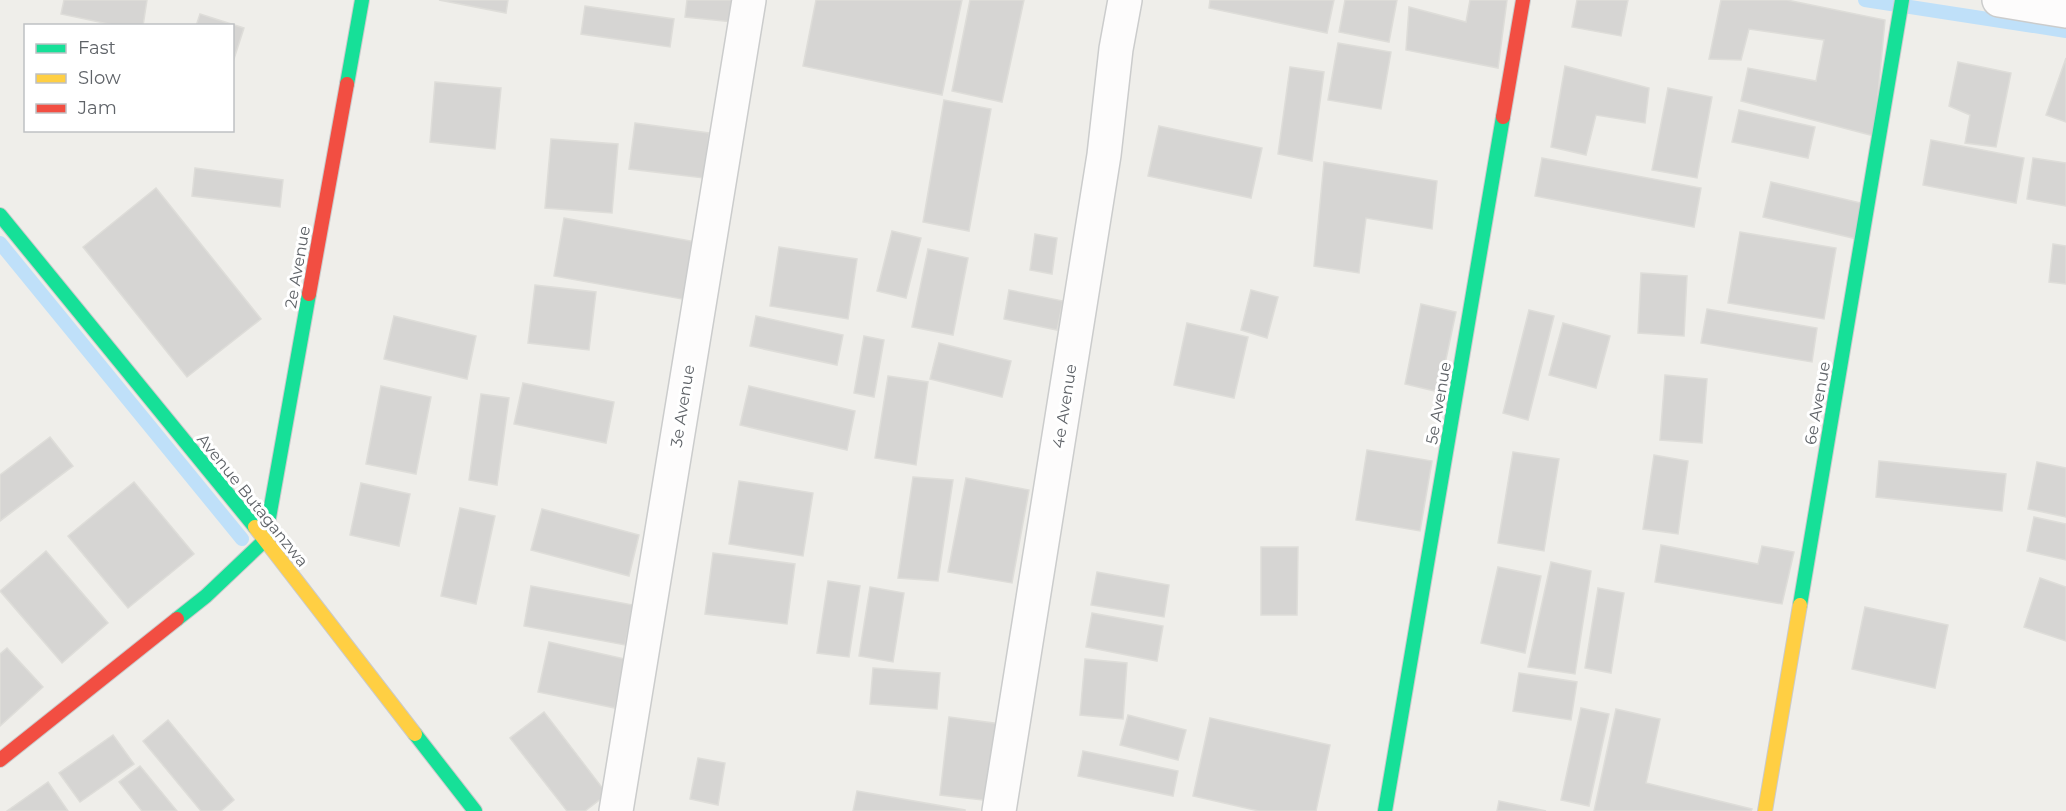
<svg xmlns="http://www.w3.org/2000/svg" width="2066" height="811" viewBox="0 0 2066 811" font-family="Montserrat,sans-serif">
  <rect width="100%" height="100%" fill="#efeeea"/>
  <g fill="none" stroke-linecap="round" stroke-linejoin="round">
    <g stroke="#bfe0f9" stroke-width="14">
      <polyline points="1865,0 2066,31"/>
      <polyline points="0,243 242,539"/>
    </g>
  </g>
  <g fill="#d6d5d3" stroke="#deddd9" stroke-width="1.5">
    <polygon points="64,0 147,0 143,26 118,26 61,14"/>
    <polygon points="439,0 508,0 506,13"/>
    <polygon points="687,0 735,0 733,22 685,17"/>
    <polygon points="816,0 962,0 942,95 803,66"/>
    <polygon points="970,0 1024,0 1002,102 952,91"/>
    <polygon points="1210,0 1334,0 1327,33 1209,8"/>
    <polygon points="1345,0 1397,0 1389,42 1339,32"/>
    <polygon points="1470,0 1507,0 1498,68 1406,50 1409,7 1466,22"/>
    <polygon points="1577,0 1628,0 1621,36 1572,27"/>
    <polygon points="1721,0 1787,0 1885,20 1874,136 1741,101 1748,68 1816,81 1824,40 1749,29 1741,60 1709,59"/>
    <polygon points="585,6 674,19 670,47 581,34"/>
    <polygon points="200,14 244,28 232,65 232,26 196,26"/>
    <polygon points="1338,43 1391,52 1381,109 1328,100"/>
    <polygon points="2066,58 2066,122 2046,115"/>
    <polygon points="1958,62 2011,73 1996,147 1965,143 1970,115 1949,106"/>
    <polygon points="1565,66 1649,88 1645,123 1596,115 1586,155 1551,147"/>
    <polygon points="1290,67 1324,72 1312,161 1278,154"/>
    <polygon points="435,82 501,88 495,149 430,142"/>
    <polygon points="1668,88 1712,97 1697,178 1652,170"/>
    <polygon points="944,100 991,109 969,231 923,222"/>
    <polygon points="1739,110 1815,127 1808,158 1732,142"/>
    <polygon points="635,123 709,133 704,178 629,169"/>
    <polygon points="1159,126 1262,148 1251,198 1148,176"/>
    <polygon points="551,139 618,144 612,213 545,208"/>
    <polygon points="1931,140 2024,158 2016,203 1923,185"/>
    <polygon points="1542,158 1701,188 1694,227 1535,196"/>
    <polygon points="2033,158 2066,163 2066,206 2027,199"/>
    <polygon points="1324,162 1437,181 1432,229 1366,218 1359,273 1314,266"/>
    <polygon points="195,168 283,180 280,207 192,196"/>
    <polygon points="1771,182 1865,204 1857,239 1763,217"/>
    <polygon points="156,188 261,319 187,377 83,247"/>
    <polygon points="564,218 702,243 693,301 554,276"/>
    <polygon points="892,231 921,238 906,298 877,291"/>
    <polygon points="1740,232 1836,248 1824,319 1728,303"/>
    <polygon points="1035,234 1057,238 1052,274 1030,270"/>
    <polygon points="2053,244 2066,246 2066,284 2049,282"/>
    <polygon points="779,247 857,259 848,319 770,306"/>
    <polygon points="928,249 968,258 953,335 912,327"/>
    <polygon points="1641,273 1687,276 1684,336 1638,333"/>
    <polygon points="535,285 596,292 589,350 528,343"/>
    <polygon points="1009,290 1063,301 1057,330 1004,319"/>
    <polygon points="1251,290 1278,297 1267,338 1241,330"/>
    <polygon points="1421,304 1456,312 1439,392 1405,384"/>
    <polygon points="1707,309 1817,328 1812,362 1701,343"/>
    <polygon points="1529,310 1554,316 1528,420 1503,413"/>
    <polygon points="394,316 476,336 467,379 384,359"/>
    <polygon points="756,316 843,335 837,365 750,346"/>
    <polygon points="1187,323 1248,337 1234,398 1174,385"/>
    <polygon points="1563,323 1610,336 1596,388 1549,375"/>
    <polygon points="864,336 884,340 874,397 854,393"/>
    <polygon points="939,343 1011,361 1002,397 930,379"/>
    <polygon points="1665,375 1707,379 1702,443 1660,440"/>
    <polygon points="888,376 928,382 916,465 875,458"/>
    <polygon points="523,383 614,402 606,443 514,424"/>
    <polygon points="381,386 431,397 416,474 366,464"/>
    <polygon points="749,386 855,411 847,450 740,425"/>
    <polygon points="481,394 509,398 497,485 469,480"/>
    <polygon points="50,437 73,466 0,521 0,475"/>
    <polygon points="1367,450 1432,461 1420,531 1356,520"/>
    <polygon points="1513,452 1559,459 1544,551 1498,543"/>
    <polygon points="1654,455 1688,461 1678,534 1643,529"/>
    <polygon points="1879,461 2006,474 2002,511 1876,497"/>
    <polygon points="2037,462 2066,468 2066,517 2028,509"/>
    <polygon points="913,477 953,480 938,581 898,578"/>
    <polygon points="966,478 1029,490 1012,583 948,572"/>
    <polygon points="739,481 813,493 803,556 729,544"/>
    <polygon points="134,482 194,554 128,608 68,536"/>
    <polygon points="361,483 410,494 399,546 350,535"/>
    <polygon points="460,508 495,516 476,604 441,596"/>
    <polygon points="542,509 639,535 629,576 531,550"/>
    <polygon points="2034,517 2066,524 2066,560 2027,551"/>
    <polygon points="1661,545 1758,564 1762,546 1794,552 1782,604 1655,582"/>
    <polygon points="1261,547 1298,547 1297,615 1261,615"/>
    <polygon points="46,551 108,623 62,663 0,591"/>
    <polygon points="713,553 795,564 787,624 705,614"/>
    <polygon points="1551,562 1591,571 1575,674 1528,667"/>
    <polygon points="1498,567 1541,576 1525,653 1481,643"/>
    <polygon points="1097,572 1169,585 1164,617 1091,605"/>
    <polygon points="2040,578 2066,587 2066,641 2024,627"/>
    <polygon points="828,581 860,586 849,657 817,653"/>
    <polygon points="531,586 633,605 625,645 524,626"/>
    <polygon points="870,587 904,593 893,662 859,656"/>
    <polygon points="1598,588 1624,593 1611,673 1585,668"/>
    <polygon points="1865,607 1948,625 1935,688 1852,669"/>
    <polygon points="1092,613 1163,626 1157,661 1086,647"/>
    <polygon points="549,642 625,659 615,708 538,692"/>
    <polygon points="7,648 43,687 0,726 0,654"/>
    <polygon points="1085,659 1127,663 1123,719 1080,715"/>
    <polygon points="873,668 940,673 937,709 870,704"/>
    <polygon points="1519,673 1577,682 1571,720 1513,711"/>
    <polygon points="1581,708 1609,714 1589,806 1561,800"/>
    <polygon points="1616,709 1660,719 1646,783 1752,809 1751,811 1594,811"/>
    <polygon points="544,712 607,794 585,811 567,811 510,738"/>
    <polygon points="1128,715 1186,730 1178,760 1120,745"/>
    <polygon points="949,717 1001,724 991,801 940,795"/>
    <polygon points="1210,718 1330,745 1316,811 1259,811 1193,796"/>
    <polygon points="168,720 234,800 221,811 201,811 143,741"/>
    <polygon points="113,735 134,764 80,802 59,773"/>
    <polygon points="1083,751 1178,771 1173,796 1078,776"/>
    <polygon points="698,758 725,763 718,805 690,799"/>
    <polygon points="140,766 177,811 142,811 119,782"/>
    <polygon points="48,782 68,811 7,811"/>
    <polygon points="857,791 965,810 965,811 853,811"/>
    <polygon points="1499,801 1546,811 1497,811"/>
  </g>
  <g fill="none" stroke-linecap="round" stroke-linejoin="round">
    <g stroke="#cbcccc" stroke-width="36">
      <g id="street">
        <polyline points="1999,0 2066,11"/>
        <polyline points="616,811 749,0"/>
        <polyline points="999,811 1104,155 1116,49 1125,0"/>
      </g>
    </g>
    <g stroke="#cacacb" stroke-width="16">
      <g id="fast">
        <polyline points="347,84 362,0"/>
        <polyline points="0,215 255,527"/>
        <polyline points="1800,605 1902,0"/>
        <polyline points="177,619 206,596 265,540 309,294"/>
        <polyline points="415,734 475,811"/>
        <polyline points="1385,811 1503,117"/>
      </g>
    </g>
    <g stroke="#cacacb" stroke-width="16">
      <g id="slow">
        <polyline points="255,527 415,734"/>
        <polyline points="1765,811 1800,605"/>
      </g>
    </g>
    <g stroke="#cacacb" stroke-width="16">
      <g id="jam">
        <polyline points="1503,117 1523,0"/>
        <polyline points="309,294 347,84"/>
        <polyline points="0,760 177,619"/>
      </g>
    </g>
    <use href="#street" stroke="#fdfcfc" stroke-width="33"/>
    <use href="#fast" stroke="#16e098" stroke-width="14"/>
    <use href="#slow" stroke="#ffcf43" stroke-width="14"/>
    <use href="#jam" stroke="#f24e42" stroke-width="14"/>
  </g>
  <g text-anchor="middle" stroke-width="6" stroke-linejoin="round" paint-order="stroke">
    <g font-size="16" fill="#5f6368" stroke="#fff">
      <text transform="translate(297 267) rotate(-80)" y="6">2e Avenue</text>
      <text transform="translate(1438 403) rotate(-80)" y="6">5e Avenue</text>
      <text transform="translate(1817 403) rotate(-80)" y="6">6e Avenue</text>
      <text transform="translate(682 406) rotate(-81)" y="6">3e Avenue</text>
      <text transform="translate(1064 406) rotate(-81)" y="6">4e Avenue</text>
      <text transform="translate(253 500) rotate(51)" y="6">Avenue Butaganzwa</text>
    </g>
  </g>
  <rect x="24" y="24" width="210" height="108" fill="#ffffff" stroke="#bfc1c3" stroke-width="1.5"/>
  <rect x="36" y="44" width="30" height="9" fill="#16e098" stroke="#bfc1c3" stroke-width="1.5"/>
  <text x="78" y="54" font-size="18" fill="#5f6368">Fast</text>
  <rect x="36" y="74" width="30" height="9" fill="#ffcf43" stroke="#bfc1c3" stroke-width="1.5"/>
  <text x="78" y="84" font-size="18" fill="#5f6368">Slow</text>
  <rect x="36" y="104" width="30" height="9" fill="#f24e42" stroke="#bfc1c3" stroke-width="1.5"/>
  <text x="78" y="114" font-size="18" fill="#5f6368">Jam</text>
</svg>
